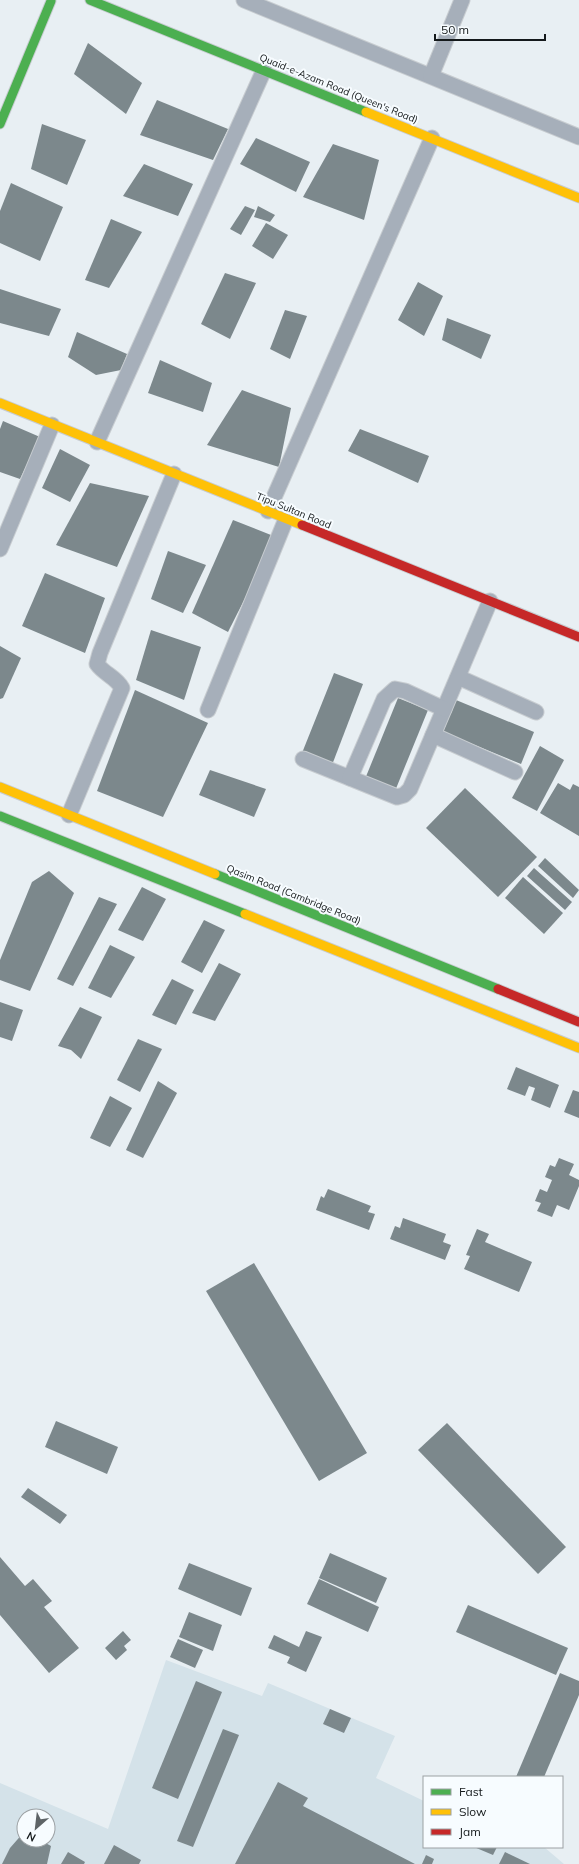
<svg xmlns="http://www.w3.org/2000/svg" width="579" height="1864" viewBox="0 0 579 1864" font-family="Mulish,sans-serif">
  <rect width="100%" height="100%" fill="#e8eff3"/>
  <path fill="#d4e2e9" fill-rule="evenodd" d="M166 1660 262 1696 268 1683 395 1736 376 1778 424 1801V1847H544L564 1864H0V1783L108 1829ZM24 1816H48V1840H24Z"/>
  <g fill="#7c888c">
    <polygon points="88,43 142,83 126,114 74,74"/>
    <polygon points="157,100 228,129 213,160 140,135"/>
    <polygon points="42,124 86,140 67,185 31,169"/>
    <polygon points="256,138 310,162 296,192 240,164"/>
    <polygon points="333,144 379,160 364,220 303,197"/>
    <polygon points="144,164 193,184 178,216 123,196"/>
    <polygon points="11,183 63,207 40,261 0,243 0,211"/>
    <polygon points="245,206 255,210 241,235 230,229"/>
    <polygon points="258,206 275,215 270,222 254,217"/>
    <polygon points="111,219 142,232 109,288 85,280"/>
    <polygon points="266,223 288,235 273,259 252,246"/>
    <polygon points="225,273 256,283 230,339 201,324"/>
    <polygon points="418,282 443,296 424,336 398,320"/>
    <polygon points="0,289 61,309 49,336 0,323"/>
    <polygon points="285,310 307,316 290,359 270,349"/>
    <polygon points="447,318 491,335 481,359 442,340"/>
    <polygon points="77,332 127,354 121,370 96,375 68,357"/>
    <polygon points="160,360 212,383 203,412 148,393"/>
    <polygon points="242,390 291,408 279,467 207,445"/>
    <polygon points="3,421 40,437 20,479 0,472 0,429"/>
    <polygon points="360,429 429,456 418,483 348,451"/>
    <polygon points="60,449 90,465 70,502 42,488"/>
    <polygon points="90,483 149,496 117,567 56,545"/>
    <polygon points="233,520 276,537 228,632 192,613"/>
    <polygon points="168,551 206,565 183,613 151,599"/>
    <polygon points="45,573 105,598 85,653 22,626"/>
    <polygon points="151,630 201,647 184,700 136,680"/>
    <polygon points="0,646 21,658 3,698 0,699"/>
    <polygon points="334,673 363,684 332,765 302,753"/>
    <polygon points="135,690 208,723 163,817 97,791"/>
    <polygon points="398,698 428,710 395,791 365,779"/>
    <polygon points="456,700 534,732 521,764 443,732"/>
    <polygon points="540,746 564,760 537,811 512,798"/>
    <polygon points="210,770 266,789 254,817 199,795"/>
    <polygon points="558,783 570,790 573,784 579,787 579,836 540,813"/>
    <polygon points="465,788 537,857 498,897 426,828"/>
    <polygon points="545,858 579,890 573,898 538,866"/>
    <polygon points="534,868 572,902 565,910 527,876"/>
    <polygon points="49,871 74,893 30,991 0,980 0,960 32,882"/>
    <polygon points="523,877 563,913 544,934 505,898"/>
    <polygon points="142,887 166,899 143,941 118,930"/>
    <polygon points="99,897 117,904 73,986 57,979"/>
    <polygon points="204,920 225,930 202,973 181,962"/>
    <polygon points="110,945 135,957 111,998 88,988"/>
    <polygon points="219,963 241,974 215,1021 192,1013"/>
    <polygon points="172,979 194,990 176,1025 152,1015"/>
    <polygon points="0,1002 23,1010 12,1041 0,1037"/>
    <polygon points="80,1007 102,1017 81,1059 71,1050 58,1046"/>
    <polygon points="138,1039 162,1049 140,1092 117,1080"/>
    <polygon points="516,1067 559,1085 550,1108 531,1100 535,1088 529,1086 525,1096 507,1089"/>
    <polygon points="158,1081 177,1093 143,1158 126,1150"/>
    <polygon points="573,1090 579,1092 579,1118 564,1112"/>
    <polygon points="110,1096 132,1108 110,1147 90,1138"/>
    <polygon points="559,1158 574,1164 569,1175 579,1180 579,1186 569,1210 557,1205 552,1217 537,1211 541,1203 535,1201 540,1189 547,1192 552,1180 545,1177 550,1165 555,1167"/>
    <polygon points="328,1189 371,1206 368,1212 375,1214 369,1230 316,1210 321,1196 324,1198"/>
    <polygon points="403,1218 446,1234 443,1242 451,1245 445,1260 390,1239 395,1226 400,1228"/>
    <polygon points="477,1229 489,1234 485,1242 532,1262 519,1292 464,1269 470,1256 466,1255"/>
    <polygon points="254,1263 367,1453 319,1481 206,1291"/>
    <polygon points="56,1421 118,1447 107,1474 45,1447"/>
    <polygon points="447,1423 566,1547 538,1574 418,1450"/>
    <polygon points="28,1488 67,1515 60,1524 21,1497"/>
    <polygon points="330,1553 387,1578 376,1603 319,1578"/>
    <polygon points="0,1557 25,1586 33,1579 52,1601 44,1607 79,1648 49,1673 0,1615"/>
    <polygon points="189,1563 252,1588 241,1616 178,1589"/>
    <polygon points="319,1579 379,1607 368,1632 307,1604"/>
    <polygon points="468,1605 568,1648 556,1675 456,1632"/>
    <polygon points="189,1612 222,1625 213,1651 179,1637"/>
    <polygon points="123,1631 131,1640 124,1646 127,1650 116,1660 105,1648"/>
    <polygon points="306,1631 322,1637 306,1672 287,1663 290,1657 268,1648 274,1635 299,1647"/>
    <polygon points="178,1639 203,1650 195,1668 170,1657"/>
    <polygon points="560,1673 579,1681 579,1695 544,1777 516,1777"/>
    <polygon points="196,1681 222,1692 178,1799 152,1788"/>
    <polygon points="330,1709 351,1718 344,1733 323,1724"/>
    <polygon points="223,1729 239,1735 193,1847 177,1841"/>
    <polygon points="278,1782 308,1798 303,1806 415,1864 235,1864"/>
    <polygon points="24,1832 24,1840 40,1840 51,1846 47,1864 2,1864 10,1848"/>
    <polygon points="114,1845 141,1860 139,1864 104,1864"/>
    <polygon points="474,1847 497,1847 493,1855"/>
    <polygon points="68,1852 85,1862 84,1864 61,1864"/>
    <polygon points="505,1852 530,1864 499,1864"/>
    <polygon points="426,1855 434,1859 432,1864 422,1864"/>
  </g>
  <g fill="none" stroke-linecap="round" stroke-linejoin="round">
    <g stroke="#c7ccd0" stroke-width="17">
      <g id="street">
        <polyline points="244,0 579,137"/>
        <polyline points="431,76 462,0"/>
        <polyline points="97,442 264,70"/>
        <polyline points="268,511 432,138"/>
        <polyline points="0,549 52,425"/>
        <polyline points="458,677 536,712"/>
        <polyline points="208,710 286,519"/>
        <polyline points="433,735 515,772"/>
        <polyline points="303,759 397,797 404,795 410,789 490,601"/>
        <polyline points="350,778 384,699 395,689 405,691 444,709"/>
        <path d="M69 815 122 688C116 677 104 674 97 664L100 653 174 474"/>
      </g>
    </g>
    <g stroke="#c7ccd0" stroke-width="11">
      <g id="fast">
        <polyline points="90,0 366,112"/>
        <polyline points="0,124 51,1"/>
        <polyline points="0,816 245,914"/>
        <polyline points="215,874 498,989"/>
      </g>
    </g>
    <g stroke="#c7ccd0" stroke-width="11">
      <g id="slow">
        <polyline points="366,112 579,198"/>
        <polyline points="0,403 302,525"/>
        <polyline points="0,787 215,874"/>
        <polyline points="245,914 579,1048"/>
      </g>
    </g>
    <g stroke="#c7ccd0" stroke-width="11">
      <g id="jam">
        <polyline points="302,525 579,637"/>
        <polyline points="498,989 579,1022"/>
      </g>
    </g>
    <use href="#street" stroke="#a6afba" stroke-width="15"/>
    <use href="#fast" stroke="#4caf50" stroke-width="9"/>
    <use href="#slow" stroke="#ffc107" stroke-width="9"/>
    <use href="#jam" stroke="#c62828" stroke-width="9"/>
  </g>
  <g text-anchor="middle" stroke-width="4" stroke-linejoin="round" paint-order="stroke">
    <g font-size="10" fill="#14191b" stroke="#f7fcff">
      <text transform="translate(339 88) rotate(22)" y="4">Quaid-e-Azam Road (Queen's Road)</text>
      <text transform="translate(294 510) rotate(22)" y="4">Tipu Sultan Road</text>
      <text transform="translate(294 894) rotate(22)" y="4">Qasim Road (Cambridge Road)</text>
    </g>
  </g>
  <rect x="423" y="1776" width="140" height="72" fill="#f7fcff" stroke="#9ca1a4"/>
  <rect x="431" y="1789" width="20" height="6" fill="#4caf50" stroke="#9ca1a4"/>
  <text x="459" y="1796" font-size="12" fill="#14191b">Fast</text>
  <rect x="431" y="1809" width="20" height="6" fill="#ffc107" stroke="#9ca1a4"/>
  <text x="459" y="1816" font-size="12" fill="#14191b">Slow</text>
  <rect x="431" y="1829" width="20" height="6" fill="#c62828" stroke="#9ca1a4"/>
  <text x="459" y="1836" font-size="12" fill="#14191b">Jam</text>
  <g transform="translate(36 1828) rotate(208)"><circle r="19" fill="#f7fcff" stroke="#9ca1a4"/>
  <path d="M0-3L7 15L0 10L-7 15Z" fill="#5e6467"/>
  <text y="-6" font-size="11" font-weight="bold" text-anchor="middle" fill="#14191b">N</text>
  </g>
  <path d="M435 34v6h110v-6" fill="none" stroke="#14191b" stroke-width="2"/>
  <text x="441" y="34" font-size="12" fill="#14191b" stroke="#f7fcff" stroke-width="3" paint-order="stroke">50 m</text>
</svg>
